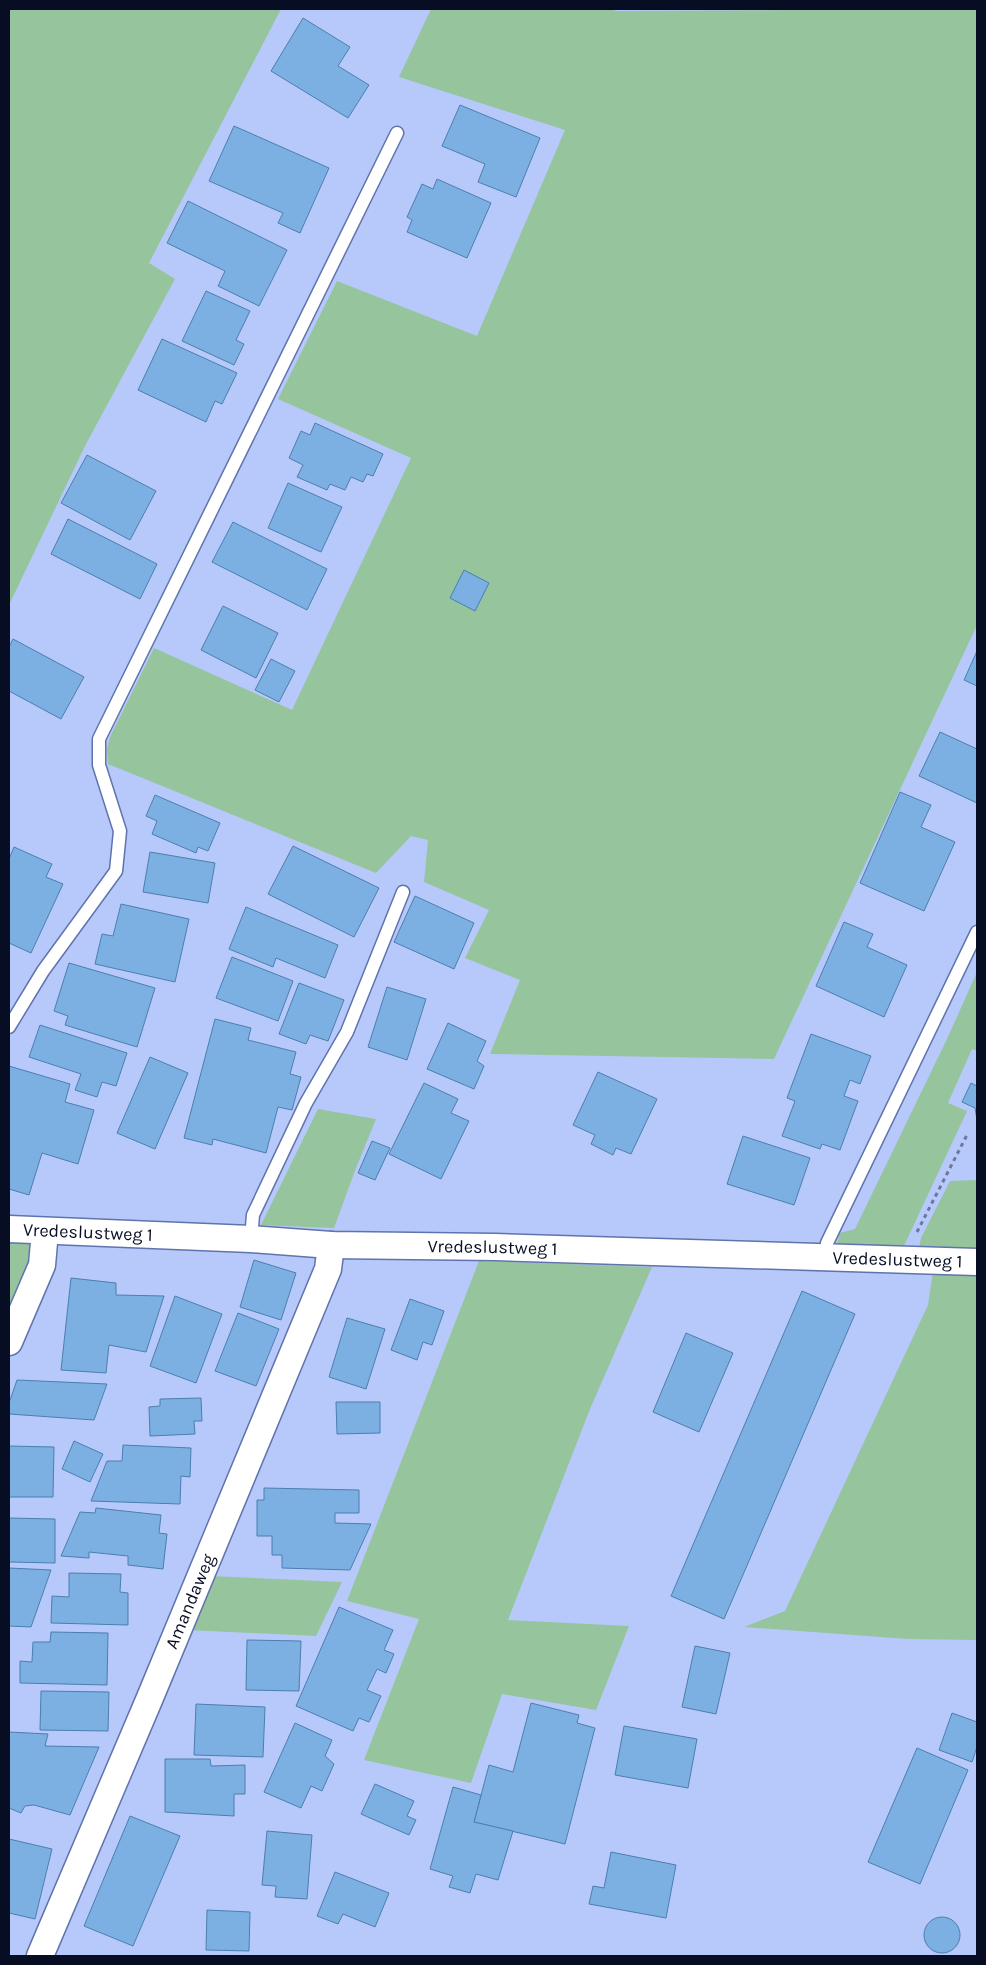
<svg xmlns="http://www.w3.org/2000/svg" width="986" height="1965" viewBox="0 0 986 1965" font-family="Karla,sans-serif">
  <rect width="100%" height="100%" fill="#b7c9fb"/>
  <g fill="#95c49d">
    <polygon points="9,9 281,9 149,263 175,279 86,444 9,605"/>
    <polygon points="431,9 615,9 615,11 977,9 977,625 774,1059 490,1054 520,980 465,958 489,910 424,882 428,840 411,836 376,873 108,764 107,749 110,737 154,648 292,710 411,458 278,399 337,281 477,336 565,130 399,77"/>
    <polygon points="977,972 977,1051 972,1049 948,1103 967,1111 903,1248 836,1247 840,1233 855,1229 947,1039"/>
    <polygon points="318,1109 376,1119 356,1168 334,1228 261,1225"/>
    <polygon points="977,1180 977,1251 919,1248 921,1238 950,1181"/>
    <polygon points="9,1238 27,1241 32,1250 32,1263 9,1319"/>
    <polygon points="479,1261 652,1267 590,1409 508,1620 629,1626 596,1710 502,1694 471,1783 364,1760 419,1619 347,1601"/>
    <polygon points="933,1271 977,1272 977,1640 908,1639 744,1627 785,1611 928,1305"/>
    <polygon points="210,1576 342,1582 316,1636 188,1630"/>
  </g>
  <g fill="#7cb0e3" stroke="#4c7eae">
    <polygon points="303,18 350,47 338,66 369,85 348,118 271,71"/>
    <polygon points="460,105 540,138 516,197 478,182 485,164 442,146"/>
    <polygon points="234,126 329,168 300,233 278,223 283,213 209,181"/>
    <polygon points="437,179 491,203 467,258 407,232 412,220 407,217 422,184 433,189"/>
    <polygon points="188,201 287,250 259,306 218,286 225,271 167,243"/>
    <polygon points="206,291 250,311 236,340 244,344 234,365 182,341"/>
    <polygon points="162,339 237,373 222,404 215,401 206,422 138,390"/>
    <polygon points="315,423 383,454 373,476 367,474 363,482 351,477 345,490 330,484 327,490 297,477 303,465 289,458 301,431 310,435"/>
    <polygon points="87,455 156,491 130,540 61,503"/>
    <polygon points="288,483 342,507 321,552 268,528"/>
    <polygon points="68,519 157,564 140,599 51,554"/>
    <polygon points="233,522 327,569 307,610 212,562"/>
    <polygon points="464,570 489,583 475,611 450,598"/>
    <polygon points="223,606 278,633 256,678 201,650"/>
    <polygon points="13,639 84,677 61,719 9,691 9,647"/>
    <polygon points="977,651 977,686 964,680"/>
    <polygon points="271,659 295,671 279,702 255,690"/>
    <polygon points="940,732 977,749 977,803 919,776"/>
    <polygon points="900,792 931,805 921,827 955,842 924,911 860,883"/>
    <polygon points="155,795 220,823 208,851 198,847 196,853 152,834 157,821 146,816"/>
    <polygon points="293,846 379,888 354,937 268,894"/>
    <polygon points="14,847 52,864 46,877 63,884 31,953 9,943 9,859"/>
    <polygon points="150,852 215,863 208,903 143,892"/>
    <polygon points="415,896 474,923 454,969 394,942"/>
    <polygon points="121,904 189,919 175,982 95,964 102,934 113,936"/>
    <polygon points="246,907 338,945 325,978 276,958 273,967 229,949"/>
    <polygon points="844,922 873,934 867,947 907,965 884,1017 816,986"/>
    <polygon points="232,957 293,981 278,1021 216,998"/>
    <polygon points="69,963 155,988 137,1047 65,1025 68,1016 54,1011"/>
    <polygon points="299,983 344,1000 328,1041 310,1035 306,1044 279,1034"/>
    <polygon points="387,987 426,999 407,1060 368,1047"/>
    <polygon points="215,1019 251,1028 248,1040 296,1052 290,1074 301,1077 292,1110 278,1107 266,1153 213,1139 212,1145 184,1138"/>
    <polygon points="448,1023 486,1041 477,1061 484,1066 474,1089 427,1069"/>
    <polygon points="40,1025 127,1053 116,1086 102,1082 97,1097 75,1090 81,1074 29,1057"/>
    <polygon points="811,1034 871,1056 860,1084 850,1080 844,1096 858,1101 840,1150 822,1144 820,1149 782,1136 795,1101 787,1098"/>
    <polygon points="150,1057 188,1073 155,1149 117,1133"/>
    <polygon points="9,1066 70,1084 65,1102 94,1110 78,1164 42,1153 29,1195 9,1189"/>
    <polygon points="598,1072 657,1099 631,1154 616,1148 613,1155 591,1144 595,1135 573,1125"/>
    <polygon points="424,1083 458,1099 451,1113 469,1121 441,1179 389,1154"/>
    <polygon points="971,1083 977,1086 977,1120 975,1108 962,1102"/>
    <polygon points="743,1136 810,1158 794,1205 727,1184"/>
    <polygon points="372,1141 390,1148 375,1180 358,1173"/>
    <polygon points="254,1260 296,1273 281,1320 240,1307"/>
    <polygon points="71,1278 116,1283 116,1295 164,1296 146,1352 109,1345 106,1373 61,1370"/>
    <polygon points="802,1291 855,1314 724,1619 671,1596"/>
    <polygon points="175,1296 222,1314 196,1383 150,1366"/>
    <polygon points="410,1299 444,1311 432,1345 423,1342 417,1360 391,1350"/>
    <polygon points="238,1313 279,1329 256,1386 215,1371"/>
    <polygon points="347,1318 385,1329 366,1389 329,1377"/>
    <polygon points="686,1333 733,1353 699,1432 653,1412"/>
    <polygon points="17,1380 107,1384 94,1420 9,1414 9,1403"/>
    <polygon points="201,1398 202,1421 194,1421 195,1434 150,1436 149,1407 160,1406 160,1399"/>
    <polygon points="336,1402 380,1402 380,1433 337,1434"/>
    <polygon points="74,1441 103,1454 90,1482 62,1469"/>
    <polygon points="123,1445 191,1448 190,1477 181,1476 180,1504 91,1501 107,1461 122,1461"/>
    <polygon points="9,1446 54,1447 53,1497 9,1497"/>
    <polygon points="264,1488 359,1490 359,1513 335,1513 335,1523 371,1524 350,1570 282,1568 282,1555 272,1555 272,1536 257,1536 257,1500 264,1500"/>
    <polygon points="96,1508 161,1515 159,1533 167,1534 163,1569 128,1565 128,1556 89,1552 89,1558 61,1556 80,1512 95,1513"/>
    <polygon points="9,1518 55,1519 55,1563 9,1562"/>
    <polygon points="9,1568 51,1570 31,1627 9,1626"/>
    <polygon points="69,1573 121,1574 120,1592 128,1593 128,1625 51,1623 52,1596 69,1597"/>
    <polygon points="339,1607 393,1630 384,1650 394,1654 386,1673 377,1669 367,1690 381,1696 369,1722 359,1718 353,1731 296,1706"/>
    <polygon points="51,1632 108,1633 107,1685 20,1683 20,1661 32,1662 33,1642 50,1642"/>
    <polygon points="247,1640 301,1641 299,1691 246,1690"/>
    <polygon points="695,1646 730,1653 716,1714 682,1707"/>
    <polygon points="41,1691 109,1692 108,1731 40,1730"/>
    <polygon points="531,1703 579,1715 577,1723 595,1728 565,1844 474,1822 489,1765 513,1772"/>
    <polygon points="196,1704 265,1707 263,1757 194,1755"/>
    <polygon points="952,1713 977,1722 977,1747 972,1762 939,1750"/>
    <polygon points="295,1723 332,1740 325,1756 334,1764 322,1791 311,1786 301,1808 264,1792"/>
    <polygon points="624,1726 697,1739 688,1788 615,1775"/>
    <polygon points="9,1732 48,1734 45,1746 99,1747 70,1815 34,1805 25,1806 21,1813 9,1808"/>
    <polygon points="917,1748 968,1770 920,1884 868,1862"/>
    <polygon points="165,1759 210,1759 211,1766 245,1765 245,1794 234,1794 234,1816 165,1812"/>
    <polygon points="375,1784 414,1801 407,1816 416,1820 409,1835 361,1814"/>
    <polygon points="453,1787 481,1795 474,1822 513,1831 498,1880 476,1874 470,1893 449,1887 453,1876 430,1869"/>
    <polygon points="130,1816 180,1836 133,1946 84,1926"/>
    <polygon points="267,1831 312,1835 307,1899 275,1897 276,1886 262,1885"/>
    <polygon points="9,1839 52,1849 35,1919 9,1913"/>
    <polygon points="611,1852 676,1865 666,1918 589,1904 593,1886 604,1888"/>
    <polygon points="335,1872 389,1893 375,1927 343,1914 338,1924 317,1916"/>
    <polygon points="207,1910 250,1912 249,1951 206,1950"/>
    <circle cx="942" cy="1935" r="18"/>
  </g>
  <g fill="none" stroke-linecap="round" stroke-linejoin="round">
    <g stroke="#6073ad" stroke-width="15">
      <g id="service">
        <polyline points="9,1027 43,971 116,871 120,831 99,765 99,739 397,133"/>
        <polyline points="251,1239 253,1215 306,1103 347,1032 403,892"/>
        <polyline points="826,1256 827,1243 977,932"/>
      </g>
    </g>
    <g stroke="#6073ad" stroke-width="29">
      <g id="minor">
        <path id="s1" d="M9 1229 251 1239 331 1245 495 1247 977 1262"/>
        <polyline points="9,1342 42,1265 45,1231"/>
        <path id="s2" d="M40 1956 149 1700 328 1269 331 1245"/>
      </g>
    </g>
    <polyline stroke="#6b789e" stroke-width="3" stroke-dasharray="4 4" stroke-linecap="butt" points="917,1232 968,1133"/>
    <use href="#service" stroke="#fff" stroke-width="12"/>
    <use href="#minor" stroke="#fff" stroke-width="26"/>
  </g>
  <g text-anchor="middle" stroke-width="4" stroke-linejoin="round" paint-order="stroke">
    <g font-size="18" fill="#070d22" stroke="#b7c9fb">
      <text dy="6" stroke="none"><textPath href="#s1" startOffset="79">Vredeslustweg 1</textPath></text>
      <text dy="6" stroke="none"><textPath href="#s1" startOffset="484">Vredeslustweg 1</textPath></text>
      <text dy="6" stroke="none"><textPath href="#s1" startOffset="889">Vredeslustweg 1</textPath></text>
      <text dy="6" stroke="none"><textPath href="#s2" startOffset="385">Amandaweg</textPath></text>
    </g>
  </g>
  <rect width="986" height="1965" fill="none" stroke="#070d22" stroke-width="20"/>
</svg>
